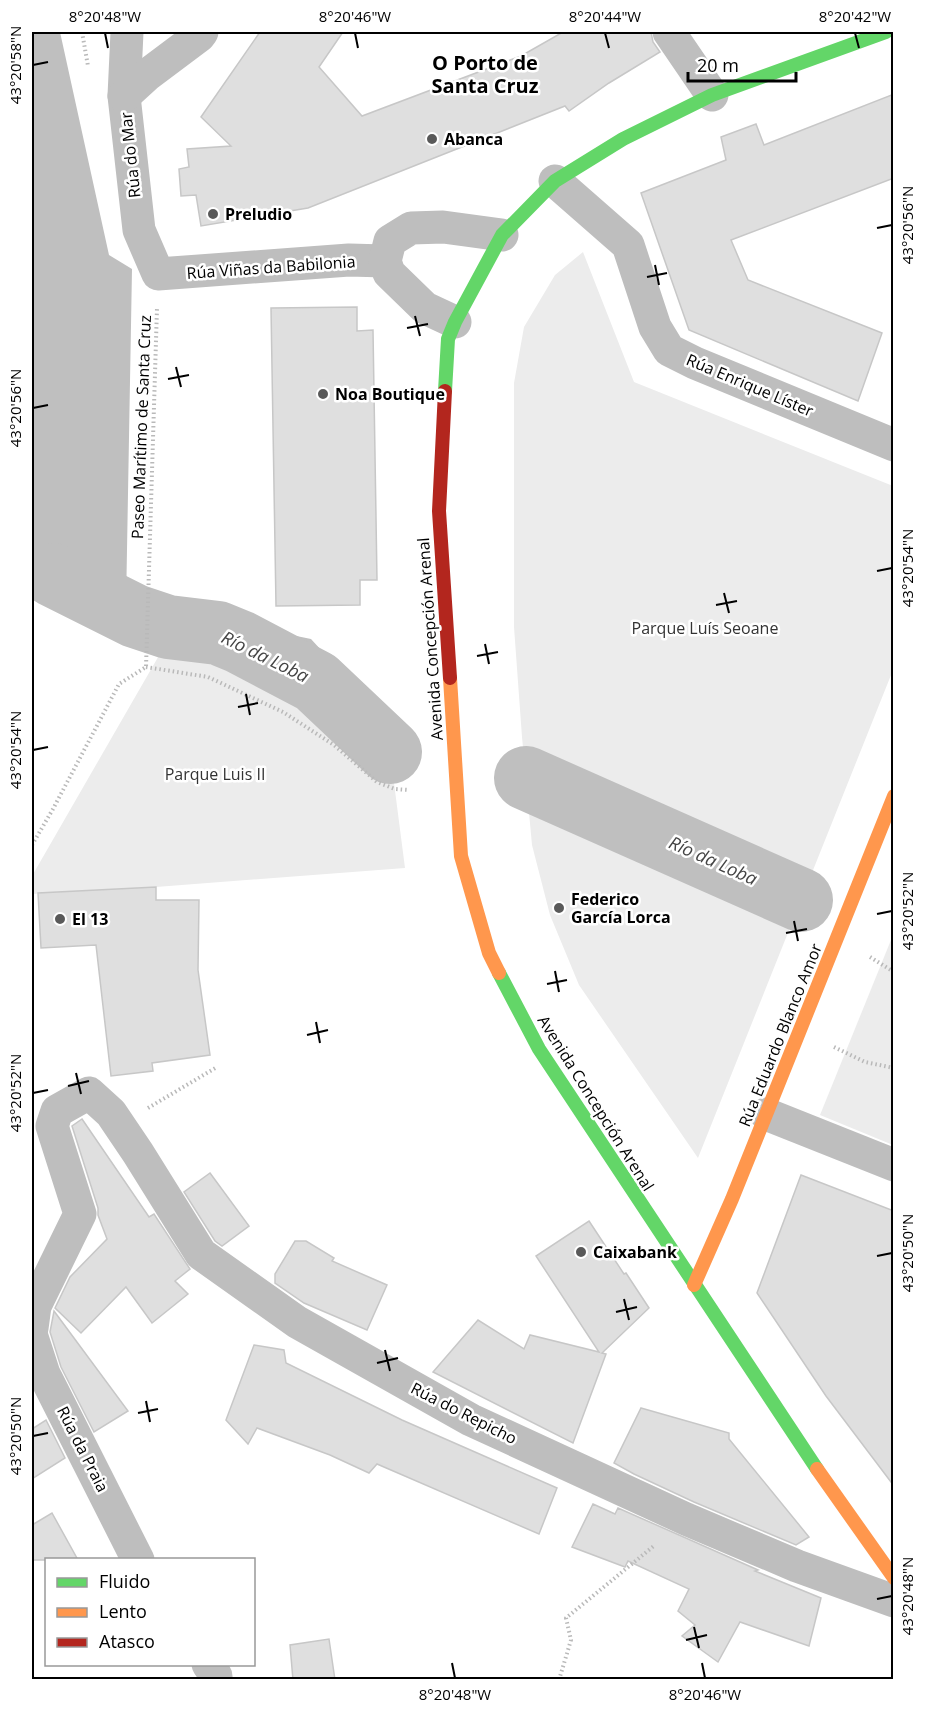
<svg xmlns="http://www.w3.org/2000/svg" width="925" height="1711" viewBox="0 0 925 1711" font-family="'Open Sans',sans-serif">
  <rect width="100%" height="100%" fill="#fff"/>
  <g fill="#ececec">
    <polygon points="583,252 634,382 893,486 893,670 698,1158 579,985 550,915 532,845 522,737 514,627 514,383 524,327 555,275"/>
    <polygon points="209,645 369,745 390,752 405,868 156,887 32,894 32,876 161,652"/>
    <polygon points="893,935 893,1145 820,1115"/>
  </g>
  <g fill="#bfbfbf">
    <polygon points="32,32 60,32 109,255 132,269 126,606 53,575 32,598"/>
    <polygon points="223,621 311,639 333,663 352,690 387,727 390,752 369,745 209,645"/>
  </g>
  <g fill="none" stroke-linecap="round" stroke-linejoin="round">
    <g stroke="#bfbfbf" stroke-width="64">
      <polyline points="53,575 135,616 168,627 218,633 240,642 316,682 390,752"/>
      <polyline points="526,778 801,900"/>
    </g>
  </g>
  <g fill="#dfdfdf" stroke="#c7c7c7" stroke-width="1.5">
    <polygon points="260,32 343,32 319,67 362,116 521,56 563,32 651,32 653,42 660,52 609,83 569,111 565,106 308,208 201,226 196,195 181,196 179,169 189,167 187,149 231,146 201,117"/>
    <polygon points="894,94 894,178 731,240 748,280 882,333 858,401 689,330 641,193 726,160 721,137 756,124 764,145"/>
    <polygon points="357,307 357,331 373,330 377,580 360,580 360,605 276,606 271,308"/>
    <polygon points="156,887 156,900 199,900 198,970 210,1055 152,1063 153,1071 111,1076 96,945 41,948 38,893"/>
    <polygon points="82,1119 149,1217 154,1214 190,1269 175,1281 188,1294 152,1323 126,1287 81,1333 55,1308 70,1277 107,1239 98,1215 98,1208 72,1126"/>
    <polygon points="210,1173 249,1226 222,1246 215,1241 184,1192"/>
    <polygon points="801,1175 894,1211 894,1486 826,1396 757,1293"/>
    <polygon points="589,1221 624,1274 626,1273 649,1308 602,1353 606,1354 573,1443 433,1372 478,1320 524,1349 530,1335 599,1352 536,1256"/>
    <polygon points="295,1241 306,1241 334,1258 332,1261 387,1285 367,1330 304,1303 275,1283 275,1274"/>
    <polygon points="54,1311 128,1411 94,1432 61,1367 50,1332"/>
    <polygon points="254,1345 284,1350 286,1363 402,1420 557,1488 539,1534 377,1464 369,1473 330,1455 257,1428 248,1444 226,1420"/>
    <polygon points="641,1408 729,1433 729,1439 809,1537 796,1545 694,1502 634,1474 614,1463"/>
    <polygon points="46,1420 65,1458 32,1479 32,1429"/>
    <polygon points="593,1504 615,1514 618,1508 758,1570 755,1571 821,1598 809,1646 740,1622 718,1662 682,1636 695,1625 678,1611 689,1589 628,1561 625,1567 572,1547"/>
    <polygon points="52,1513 78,1560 32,1560 32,1525"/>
    <polygon points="329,1639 335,1680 293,1680 290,1645"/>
  </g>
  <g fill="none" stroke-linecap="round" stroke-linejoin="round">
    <g stroke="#b9b9b9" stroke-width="4" stroke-dasharray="1.5 3" stroke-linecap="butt">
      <polyline points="82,32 88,66"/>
      <polyline points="146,667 208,677 283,712 334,745 377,782 395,789 409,790"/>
      <polyline points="32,845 53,809 119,684 146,667 157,308"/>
      <polyline points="870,957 894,972"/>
      <polyline points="834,1047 865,1062 894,1068"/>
      <polyline points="148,1108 217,1067"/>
      <polyline points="559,1680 571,1640 566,1618 655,1545"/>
    </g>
    <g stroke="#bebebe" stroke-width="33">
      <polyline points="127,32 124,96 139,230 158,274 349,260 385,261"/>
      <polyline points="669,32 712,95"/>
      <polyline points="124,96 147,75 199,36 202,32"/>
      <polyline points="555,181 628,245 655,327 669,350 695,363 894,445"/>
      <polyline points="455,322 425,308 389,273 385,261 390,241 411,228 443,227 502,235"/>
      <polyline points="766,1114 894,1165"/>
      <polyline points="32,1328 35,1306 80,1214 52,1126 57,1111 89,1093 111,1113 138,1153 201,1254 297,1322 471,1420 686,1519 797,1566 894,1601"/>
      <polyline points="32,1337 44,1374 138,1560"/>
      <polyline points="208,1664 216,1676 216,1680"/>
    </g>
    <g stroke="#63d668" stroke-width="14">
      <polyline points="445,391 448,339 455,322 502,235 555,181 623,139 712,95 886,32"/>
      <polyline points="499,973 539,1049 817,1469"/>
    </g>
    <g stroke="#ff974d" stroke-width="14">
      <polyline points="450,678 461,856 489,953 499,973"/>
      <polyline points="694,1285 732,1199 894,796"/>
      <polyline points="817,1469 894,1578"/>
    </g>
    <polyline stroke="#b3261e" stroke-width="14" points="445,391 439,511 450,678"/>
  </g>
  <path fill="none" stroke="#000" stroke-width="2" d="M105 33 108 48M355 33 358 48M605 33 609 48M855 33 859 48M33 65 48 62M877 228 892 225M655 265 659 285M647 277 667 273M415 316 420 336M407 328 428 324M176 367 181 387M168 379 189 375M33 408 48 405M877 571 892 568M724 593 729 613M716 605 737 601M485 644 489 664M477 656 498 652M246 694 250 715M238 707 258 703M33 750 48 747M877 914 892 911M794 921 798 941M786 933 807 929M555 971 559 992M547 984 567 980M316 1022 320 1043M307 1035 328 1030M76 1073 81 1094M68 1086 89 1081M33 1093 48 1090M877 1256 892 1253M624 1299 629 1320M616 1312 637 1307M385 1350 390 1371M377 1363 398 1358M146 1401 150 1422M138 1413 158 1409M33 1436 48 1433M877 1599 892 1596M694 1627 699 1648M686 1640 707 1635M452 1663 455 1678M702 1663 705 1678"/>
  <g fill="#595959" stroke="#fff" stroke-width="2">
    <circle cx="432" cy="139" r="6"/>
    <circle cx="213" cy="214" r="6"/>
    <circle cx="323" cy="394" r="6"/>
    <circle cx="559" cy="908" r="6"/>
    <circle cx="60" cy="919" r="6"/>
    <circle cx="581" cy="1252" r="6"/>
  </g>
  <g text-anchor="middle" stroke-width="5" stroke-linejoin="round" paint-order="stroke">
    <g font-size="16" font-weight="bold" fill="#000" stroke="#fff" text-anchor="start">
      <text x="444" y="145">Abanca</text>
      <text x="225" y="220">Preludio</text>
      <text x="335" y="400">Noa Boutique</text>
      <text x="571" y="905">Federico<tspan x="571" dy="18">García Lorca</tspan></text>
      <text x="72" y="925">El 13</text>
      <text x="593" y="1258">Caixabank</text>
    </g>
    <g font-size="16" fill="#000" stroke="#fff">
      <text transform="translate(130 155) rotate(-96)" y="6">Rúa do Mar</text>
      <text transform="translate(271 267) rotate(-4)" y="6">Rúa Viñas da Babilonia</text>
      <text transform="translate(750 385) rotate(23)" y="6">Rúa Enrique Líster</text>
      <text transform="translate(141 427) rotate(-88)" y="6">Paseo Marítimo de Santa Cruz</text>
      <text transform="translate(430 639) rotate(-94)" y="6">Avenida Concepción Arenal</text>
      <text transform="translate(780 1035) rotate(-68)" y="6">Rúa Eduardo Blanco Amor</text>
      <text transform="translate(596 1103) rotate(58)" y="6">Avenida Concepción Arenal</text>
      <text transform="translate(464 1413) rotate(27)" y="6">Rúa do Repicho</text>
      <text transform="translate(83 1449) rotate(63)" y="6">Rúa da Praia</text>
    </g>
    <g font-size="16" fill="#333" stroke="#fff">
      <text x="705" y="634">Parque Luís Seoane</text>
      <text x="215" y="780">Parque Luis II</text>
    </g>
    <g font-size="18" font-style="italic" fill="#444" stroke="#fff">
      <text transform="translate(265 657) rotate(26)" y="6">Río da Loba</text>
      <text transform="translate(713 861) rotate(24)" y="6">Río da Loba</text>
    </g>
    <g font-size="20" font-weight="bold" fill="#000" stroke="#fff">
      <text x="485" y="70">O Porto de<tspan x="485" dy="23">Santa Cruz</tspan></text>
    </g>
  </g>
  <rect width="925" height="1711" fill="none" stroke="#ffffff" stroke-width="66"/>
  <rect x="45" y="1558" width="210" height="108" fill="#ffffff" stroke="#999999" stroke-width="1.5"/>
  <rect x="57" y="1578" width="30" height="9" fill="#63d668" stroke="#999999" stroke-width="1.5"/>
  <text x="99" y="1588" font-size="18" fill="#000000">Fluido</text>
  <rect x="57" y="1608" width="30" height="9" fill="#ff974d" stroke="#999999" stroke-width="1.5"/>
  <text x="99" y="1618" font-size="18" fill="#000000">Lento</text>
  <rect x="57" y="1638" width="30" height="9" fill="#b3261e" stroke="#999999" stroke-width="1.5"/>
  <text x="99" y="1648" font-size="18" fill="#000000">Atasco</text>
  <path d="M688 72v9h108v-9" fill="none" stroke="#000000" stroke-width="3"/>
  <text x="697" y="72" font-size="18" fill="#000000" stroke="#ffffff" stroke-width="4.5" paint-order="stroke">20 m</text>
  <rect x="33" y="33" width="859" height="1645" fill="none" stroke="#000" stroke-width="2"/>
  <g font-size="15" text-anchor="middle" fill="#000">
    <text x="105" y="22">8°20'48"W</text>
    <text x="355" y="22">8°20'46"W</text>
    <text x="605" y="22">8°20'44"W</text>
    <text x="855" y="22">8°20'42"W</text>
    <text transform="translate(16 65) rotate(-90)" y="5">43°20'58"N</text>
    <text transform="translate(908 225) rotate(-90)" y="5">43°20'56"N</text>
    <text transform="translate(16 408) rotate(-90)" y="5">43°20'56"N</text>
    <text transform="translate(908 568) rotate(-90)" y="5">43°20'54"N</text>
    <text transform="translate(16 750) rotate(-90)" y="5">43°20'54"N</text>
    <text transform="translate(908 911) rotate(-90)" y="5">43°20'52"N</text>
    <text transform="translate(16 1093) rotate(-90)" y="5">43°20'52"N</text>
    <text transform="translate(908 1253) rotate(-90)" y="5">43°20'50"N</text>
    <text transform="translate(16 1436) rotate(-90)" y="5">43°20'50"N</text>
    <text transform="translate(908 1596) rotate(-90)" y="5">43°20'48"N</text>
    <text x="455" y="1700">8°20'48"W</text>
    <text x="705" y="1700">8°20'46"W</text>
  </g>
</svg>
